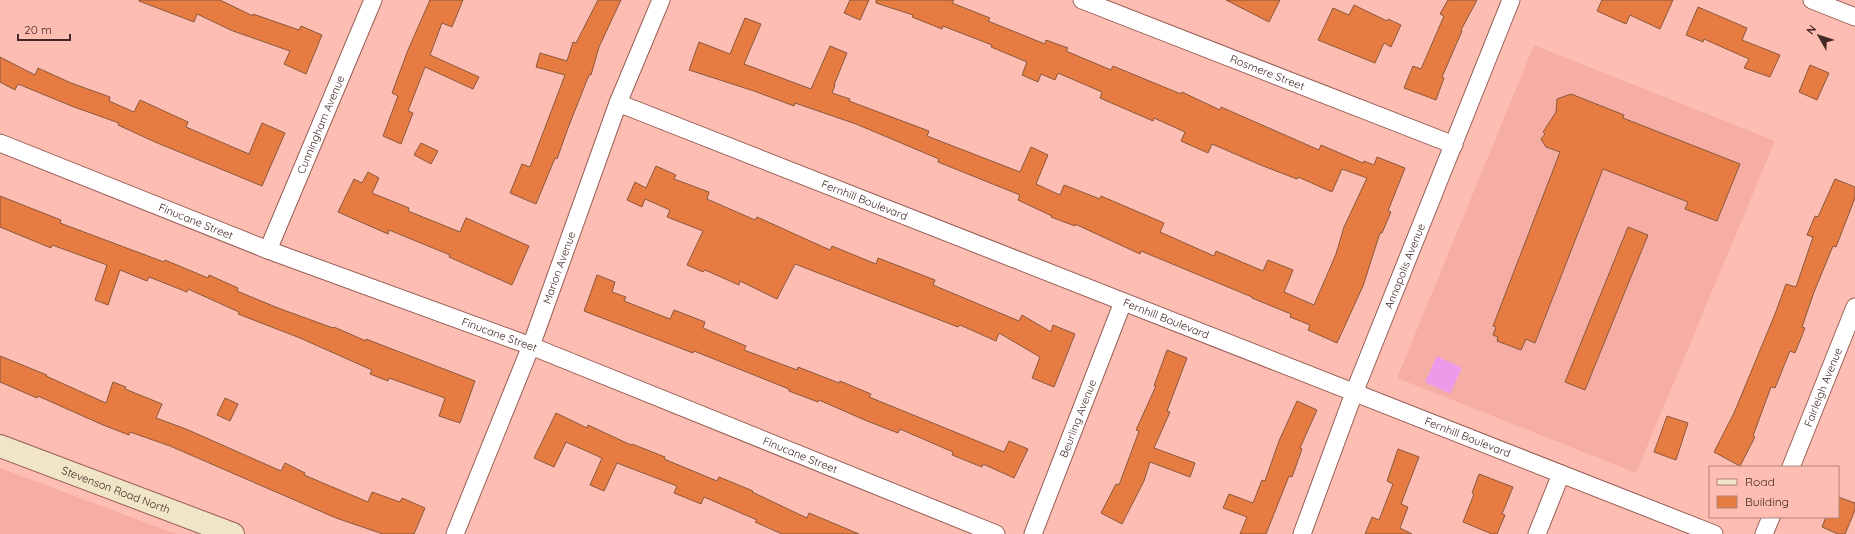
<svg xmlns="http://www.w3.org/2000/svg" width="1855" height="534" viewBox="0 0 1855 534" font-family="Quicksand,sans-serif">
  <rect width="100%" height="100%" fill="#fdbdb3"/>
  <g fill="#f6aea4">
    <polygon points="1534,45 1775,141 1636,473 1397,378"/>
    <polygon points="0,468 176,534 0,534"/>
  </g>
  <polygon fill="#ec9bea" points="1437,356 1462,368 1450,394 1425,382"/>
  <g fill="#e67c41" stroke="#8a583e">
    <polygon points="139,0 220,0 253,16 253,14 299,30 301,26 322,35 306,74 284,64 290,51 233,31 197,14 194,22 139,1"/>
    <polygon points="430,0 463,0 452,27 442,23 430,55 479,77 473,89 425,67 408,111 413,113 401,144 383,136 398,96 392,93 408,50"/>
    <polygon points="598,0 621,0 599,47 591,75 589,75 568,128 557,159 555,158 536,204 510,193 522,164 530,167 565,75 536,67 540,53 567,61 573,42 576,43"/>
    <polygon points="850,0 869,0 860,20 844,13"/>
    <polygon points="876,0 954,0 952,3 990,18 988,21 1045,44 1046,40 1068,48 1066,51 1111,70 1113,66 1181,94 1182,92 1220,110 1221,107 1319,150 1321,145 1363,163 1364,161 1374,165 1377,157 1405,168 1388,211 1391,212 1382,233 1380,233 1363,286 1337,343 1308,330 1310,325 1290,317 1291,314 1252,298 1252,297 1141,251 1140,254 1075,224 1075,226 1051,217 1052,216 1018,200 1020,195 938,162 939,159 856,124 795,103 794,106 754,91 689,70 699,42 730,54 745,18 761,24 744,64 811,89 830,46 847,53 834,85 835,85 832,93 850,99 849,101 929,131 927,136 1020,172 1031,147 1048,155 1036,184 1060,195 1064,185 1100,199 1101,196 1164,223 1160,232 1214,256 1216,251 1263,271 1268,260 1293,270 1284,292 1314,305 1336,254 1344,227 1367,178 1342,169 1332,192 1298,177 1297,179 1263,166 1212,144 1208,153 1181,141 1185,132 1154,118 1153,121 1100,98 1102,92 1058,73 1055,80 1041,74 1038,82 1022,75 1027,62 991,47 992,45 943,26 942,29 912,17 913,15 876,3"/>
    <polygon points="1226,0 1280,0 1269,22"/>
    <polygon points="1448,0 1477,0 1461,30 1462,31 1442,77 1444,78 1436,100 1404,88 1413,66 1421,69 1444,16 1440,14"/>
    <polygon points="1602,0 1673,0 1660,29 1630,15 1626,24 1597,11"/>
    <polygon points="1354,5 1387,21 1388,19 1401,25 1391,47 1384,43 1375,63 1318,40 1333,8 1349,15"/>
    <polygon points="1698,7 1747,28 1742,40 1780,55 1770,77 1744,68 1749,59 1704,39 1703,42 1686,35"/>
    <polygon points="0,57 35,75 38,68 71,83 110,97 109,101 134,112 140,100 188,122 186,127 249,154 262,123 285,133 262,186 155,142 118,125 119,123 74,107 18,84 15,90 0,82"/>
    <polygon points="1810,65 1829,73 1817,100 1799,92"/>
    <polygon points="1571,94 1624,115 1623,118 1740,164 1717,221 1685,209 1688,202 1603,169 1535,343 1526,339 1521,350 1497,341 1498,337 1493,335 1496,327 1493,326 1560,152 1546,147 1541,139 1545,134 1543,132 1556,112 1557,99"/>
    <polygon points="421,143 438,151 431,164 414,155"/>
    <polygon points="656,166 676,175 674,179 709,192 707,199 755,220 757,217 830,250 832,246 876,264 878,258 935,280 933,285 1019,321 1022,315 1051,332 1053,325 1075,334 1054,387 1032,378 1040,357 999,333 996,341 960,325 958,327 795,264 777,299 740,281 739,285 705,270 703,272 687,265 703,231 667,217 670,210 645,199 642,207 627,200 635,182 646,188"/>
    <polygon points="368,172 379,178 372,193 409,208 408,211 460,232 466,218 529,246 512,285 449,257 450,255 389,230 388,234 338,212 354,179 362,183"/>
    <polygon points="1835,179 1855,187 1855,198 1836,247 1833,246 1814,292 1802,327 1805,328 1795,353 1790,351 1775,388 1771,387 1753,436 1755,437 1740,466 1714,452 1734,413 1775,314 1786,284 1796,287 1813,237 1807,235 1815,216 1818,217"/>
    <polygon points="0,196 61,220 60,223 164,262 165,260 208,278 209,275 238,288 237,291 278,308 333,328 334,327 366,341 366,339 475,381 460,423 439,416 445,398 389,378 388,381 370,374 372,370 300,338 238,314 239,312 188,289 187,292 149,277 147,281 120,270 108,305 95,300 107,265 52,245 51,248 0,227"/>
    <polygon points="1628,227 1648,235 1585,390 1565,382"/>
    <polygon points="597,275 615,282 612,292 626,297 624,301 670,319 674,310 705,322 703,328 746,346 744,350 797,370 798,367 839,383 840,381 871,394 869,397 1004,452 1009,441 1028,449 1014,478 983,464 982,467 952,455 953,452 900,429 898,433 867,421 819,400 818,402 789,391 789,389 694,351 693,353 584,311"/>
    <polygon points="1167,350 1187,358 1167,411 1170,412 1154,448 1195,463 1190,477 1150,462 1144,481 1122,524 1101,513 1116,484 1119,485 1139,431 1136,430 1156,386 1154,386"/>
    <polygon points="0,356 47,375 46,376 106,403 113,382 126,387 125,389 162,404 156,418 186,429 281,471 285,463 305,473 304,475 368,502 372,492 400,502 402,498 425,508 414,534 383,534 336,518 170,446 130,432 129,435 103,425 38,396 37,398 0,382"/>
    <polygon points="225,398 238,404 230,421 217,415"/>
    <polygon points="1297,401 1317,410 1300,448 1302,449 1292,477 1289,476 1266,534 1240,534 1247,517 1223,508 1229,494 1253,503 1262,480 1265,481 1279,441"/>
    <polygon points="556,413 587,428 588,425 631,445 632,444 665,457 664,459 717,481 719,477 753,491 752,492 807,518 809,513 859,534 782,534 755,522 757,520 704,497 701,504 674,493 677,486 617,463 604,491 590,485 602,458 566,442 554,467 534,458"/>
    <polygon points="1667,416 1688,423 1676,460 1654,452"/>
    <polygon points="1398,449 1419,457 1401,504 1408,507 1400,528 1412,534 1365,534 1372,517 1379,520 1393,484 1387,481"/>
    <polygon points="1479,474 1513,487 1502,514 1505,515 1497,534 1492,534 1463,522 1474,494 1472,493"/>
    <polygon points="1838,497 1855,503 1855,510 1845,534 1838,534 1822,527 1826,517 1838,517"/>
  </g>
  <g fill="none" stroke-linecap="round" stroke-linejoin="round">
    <g stroke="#975e56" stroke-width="19">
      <g id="street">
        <path id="s1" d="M1082 0 1454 145"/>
        <polyline points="1812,0 1855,17"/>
        <path id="s2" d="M618 103 1714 534"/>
        <path id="s3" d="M0 143 268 250 531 346 996 534"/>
        <path id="s4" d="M268 250 373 0"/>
        <path id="s5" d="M1791 467 1855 307"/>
        <path id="s6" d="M455 534 531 346 618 103 661 0"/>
        <path id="s7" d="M1033 534 1123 302"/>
        <path id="s8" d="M1302 534 1354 393 1511 0"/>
        <polyline points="1537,534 1561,474"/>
        <polyline points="1764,534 1771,517"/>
      </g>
    </g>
    <g stroke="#975e56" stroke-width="24">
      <g id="secondary">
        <path id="s9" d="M0 446 233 534"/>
      </g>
    </g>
    <use href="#street" stroke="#fff" stroke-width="17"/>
    <use href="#secondary" stroke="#f0e5c6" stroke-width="22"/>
  </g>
  <g text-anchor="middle" stroke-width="3" stroke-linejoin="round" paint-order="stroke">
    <g font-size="11" fill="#422925" stroke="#fdbdb3">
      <text dy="4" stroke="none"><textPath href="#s1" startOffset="199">Rosmere Street</textPath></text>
      <text dy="4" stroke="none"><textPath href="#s4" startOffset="136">Cunningham Avenue</textPath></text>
      <text dy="4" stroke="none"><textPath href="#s2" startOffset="265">Fernhill Boulevard</textPath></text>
      <text dy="4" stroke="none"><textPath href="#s3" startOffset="211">Finucane Street</textPath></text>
      <text dy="4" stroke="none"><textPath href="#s8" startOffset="287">Annapolis Avenue</textPath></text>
      <text dy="4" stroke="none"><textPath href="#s6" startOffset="286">Marion Avenue</textPath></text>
      <text dy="4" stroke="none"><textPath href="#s2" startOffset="589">Fernhill Boulevard</textPath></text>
      <text dy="4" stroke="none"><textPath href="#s3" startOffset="535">Finucane Street</textPath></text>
      <text dy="4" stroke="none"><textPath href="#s5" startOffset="86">Fairleigh Avenue</textPath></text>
      <text dy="4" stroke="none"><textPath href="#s7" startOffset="124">Beurling Avenue</textPath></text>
      <text dy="4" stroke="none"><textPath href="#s2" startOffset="913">Fernhill Boulevard</textPath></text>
      <text dy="4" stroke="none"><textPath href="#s3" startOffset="859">Finucane Street</textPath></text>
      <text dy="4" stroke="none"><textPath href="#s9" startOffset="124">Stevenson Road North</textPath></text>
    </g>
  </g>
  <rect x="1709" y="466" width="130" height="52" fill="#fdbdb3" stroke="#b2827a"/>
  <rect x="1717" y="479" width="20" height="6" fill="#f0e5c6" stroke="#b2827a"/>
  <text x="1745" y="486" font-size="12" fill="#422925">Road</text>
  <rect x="1717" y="496" width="20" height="12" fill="#e67c41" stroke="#b2827a"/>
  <text x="1745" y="506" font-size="12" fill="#422925">Building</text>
  <g transform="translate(1819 36) rotate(309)" stroke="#fdbdb3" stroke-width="3" paint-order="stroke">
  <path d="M0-3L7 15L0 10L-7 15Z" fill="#422925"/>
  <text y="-6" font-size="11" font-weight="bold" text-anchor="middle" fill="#422925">N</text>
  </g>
  <path d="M18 34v6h52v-6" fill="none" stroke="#422925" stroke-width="2"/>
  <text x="24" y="34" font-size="12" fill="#422925" stroke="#fdbdb3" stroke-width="3" paint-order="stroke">20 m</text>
</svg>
